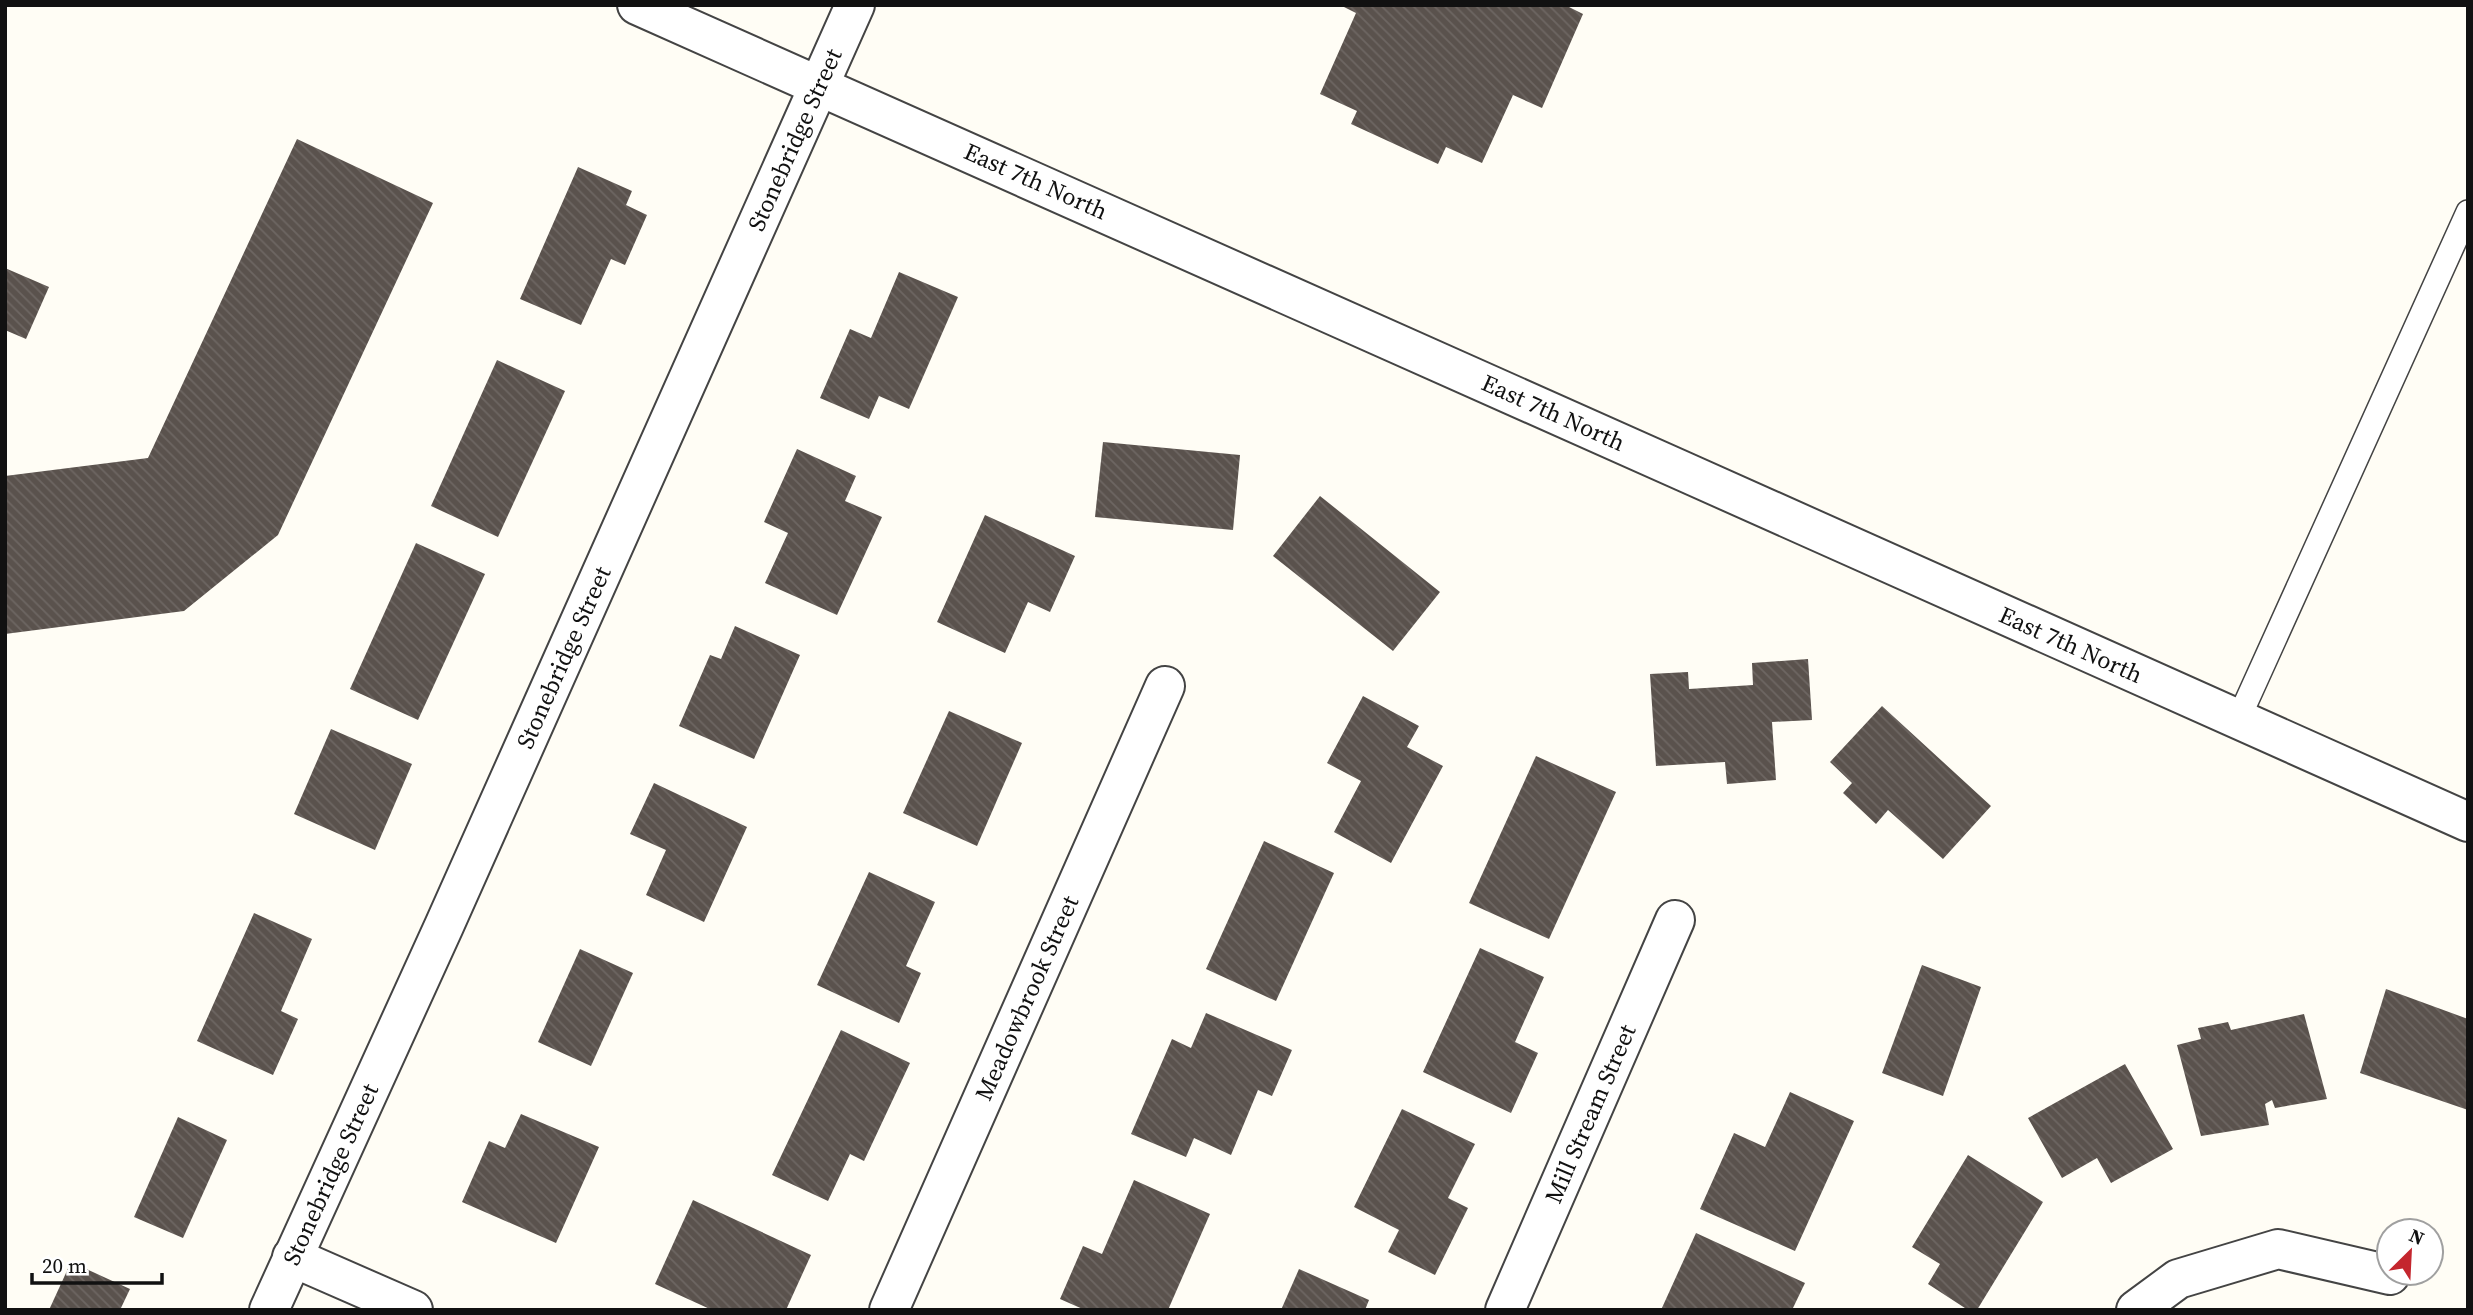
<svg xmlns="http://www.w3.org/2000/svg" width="2473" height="1315" viewBox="0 0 2473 1315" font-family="'Source Serif 4',serif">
  <defs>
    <pattern id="building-back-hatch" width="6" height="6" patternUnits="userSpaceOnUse" patternTransform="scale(1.75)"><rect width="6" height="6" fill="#5a524d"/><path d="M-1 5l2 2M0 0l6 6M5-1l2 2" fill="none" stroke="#6d6662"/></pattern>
  </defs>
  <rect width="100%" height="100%" fill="#fffdf5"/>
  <g fill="url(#building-back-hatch)">
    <polygon points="1340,5 1565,5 1583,14 1542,108 1513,95 1482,163 1446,147 1438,164 1351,124 1357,111 1320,94 1356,13"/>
    <polygon points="297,139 433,203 278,535 184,611 5,634 5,476 148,458"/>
    <polygon points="578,167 632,191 626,205 647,215 625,265 611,259 581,325 520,299"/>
    <polygon points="5,268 49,287 26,339 5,330"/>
    <polygon points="899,272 958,297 909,409 879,396 869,419 820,398 850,329 871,338"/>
    <polygon points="497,360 565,391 498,537 431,506"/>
    <polygon points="1103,442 1240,455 1233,530 1095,517"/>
    <polygon points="797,449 856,476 845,501 882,517 837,615 765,583 788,533 764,522"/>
    <polygon points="1320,496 1440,592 1393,651 1273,556"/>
    <polygon points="985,515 1075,556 1050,612 1028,602 1005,653 937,622"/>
    <polygon points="416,543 485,574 418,720 350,689"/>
    <polygon points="735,626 800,655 754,759 679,726 710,655 721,659"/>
    <polygon points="1808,659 1812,720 1772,722 1776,780 1727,784 1725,762 1656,766 1650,674 1688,672 1689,689 1753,685 1752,663"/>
    <polygon points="1363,696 1419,726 1407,747 1443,766 1391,863 1334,832 1361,781 1327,763"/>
    <polygon points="1882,706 1991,806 1943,859 1888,810 1876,824 1843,793 1852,783 1830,762"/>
    <polygon points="949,711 1022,743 977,846 903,813"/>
    <polygon points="331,729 412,764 375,850 294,814"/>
    <polygon points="1536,756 1616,792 1549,939 1469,903"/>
    <polygon points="654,783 747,827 704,922 646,895 666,850 630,834"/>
    <polygon points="1264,841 1334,873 1276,1001 1206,969"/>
    <polygon points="869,872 935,902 906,966 921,973 899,1023 817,985"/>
    <polygon points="254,913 312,939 281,1011 298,1019 273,1075 197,1041"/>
    <polygon points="1480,948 1544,977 1515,1042 1538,1053 1511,1113 1423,1072"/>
    <polygon points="580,949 633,973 591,1066 538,1042"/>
    <polygon points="1922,965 1981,987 1943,1096 1882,1073"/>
    <polygon points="2386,989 2468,1019 2468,1110 2360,1073"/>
    <polygon points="1206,1013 1292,1050 1272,1096 1258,1090 1231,1155 1194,1138 1186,1157 1131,1134 1172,1039 1191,1048"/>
    <polygon points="2304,1014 2327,1099 2275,1108 2272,1100 2265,1104 2269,1125 2201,1136 2177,1045 2201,1039 2198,1028 2228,1022 2231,1030"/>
    <polygon points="841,1030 910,1063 864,1161 850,1154 828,1201 772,1175"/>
    <polygon points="2125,1064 2173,1149 2111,1183 2097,1158 2062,1178 2028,1118"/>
    <polygon points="1790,1092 1854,1121 1795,1251 1700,1209 1734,1133 1765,1147"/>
    <polygon points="1402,1109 1475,1144 1448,1198 1468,1208 1435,1275 1388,1252 1399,1230 1354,1207"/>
    <polygon points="521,1114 599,1147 556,1243 462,1202 489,1141 505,1148"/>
    <polygon points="178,1117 227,1140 183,1238 134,1217"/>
    <polygon points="1968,1155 2043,1202 1977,1310 1968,1310 1928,1284 1940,1264 1912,1247"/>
    <polygon points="1134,1180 1210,1214 1168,1310 1085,1310 1060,1299 1083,1246 1102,1254"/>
    <polygon points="693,1200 811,1255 786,1310 712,1310 655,1284"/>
    <polygon points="1696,1233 1805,1283 1792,1310 1661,1310"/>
    <polygon points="71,1262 130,1289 120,1310 49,1310"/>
    <polygon points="1299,1269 1369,1300 1365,1310 1281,1310"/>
  </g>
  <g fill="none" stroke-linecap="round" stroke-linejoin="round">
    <g stroke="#444" stroke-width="26">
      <polyline id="service" points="2238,720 2468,212"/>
    </g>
    <g stroke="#444" stroke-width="42">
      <g id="minor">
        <path id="s1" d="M637 5C1249 274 1857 551 2468 822"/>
        <polyline points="292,1257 413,1310"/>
        <path id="s2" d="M269 1310 444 926 855 5"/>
        <path id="s3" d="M889 1310 1165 686"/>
        <path id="s4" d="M1505 1310 1675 920"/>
        <polyline points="2136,1310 2178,1279 2278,1249 2390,1275"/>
      </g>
    </g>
    <use href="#service" stroke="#fff" stroke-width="23"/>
    <use href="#minor" stroke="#fff" stroke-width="38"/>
  </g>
  <g text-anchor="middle" stroke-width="7" stroke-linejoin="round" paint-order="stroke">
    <g font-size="24" fill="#111" stroke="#fff">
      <text dy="8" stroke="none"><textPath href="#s2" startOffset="1283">Stonebridge Street</textPath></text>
      <text dy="8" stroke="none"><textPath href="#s1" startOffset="436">East 7th North</textPath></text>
      <text dy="8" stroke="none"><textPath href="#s1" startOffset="1003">East 7th North</textPath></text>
      <text dy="8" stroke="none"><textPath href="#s1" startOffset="1570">East 7th North</textPath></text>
      <text dy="8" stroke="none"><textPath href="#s2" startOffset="716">Stonebridge Street</textPath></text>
      <text dy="8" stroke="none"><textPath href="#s3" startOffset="341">Meadowbrook Street</textPath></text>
      <text dy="8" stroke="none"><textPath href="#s4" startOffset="214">Mill Stream Street</textPath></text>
      <text dy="8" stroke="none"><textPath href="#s2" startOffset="149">Stonebridge Street</textPath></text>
    </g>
  </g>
  <rect width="2473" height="1315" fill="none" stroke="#111111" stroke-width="14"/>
  <g transform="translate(2410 1252) rotate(24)"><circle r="33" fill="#ffffff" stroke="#a0a0a0" stroke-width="2"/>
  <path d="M0-5L12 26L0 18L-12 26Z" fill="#c4262e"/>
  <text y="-10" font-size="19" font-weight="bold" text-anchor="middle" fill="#111111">N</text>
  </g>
  <path d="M32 1273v10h130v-10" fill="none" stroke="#111111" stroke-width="3.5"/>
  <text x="42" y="1273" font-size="21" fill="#111111" stroke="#ffffff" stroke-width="5" paint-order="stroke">20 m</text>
</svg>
